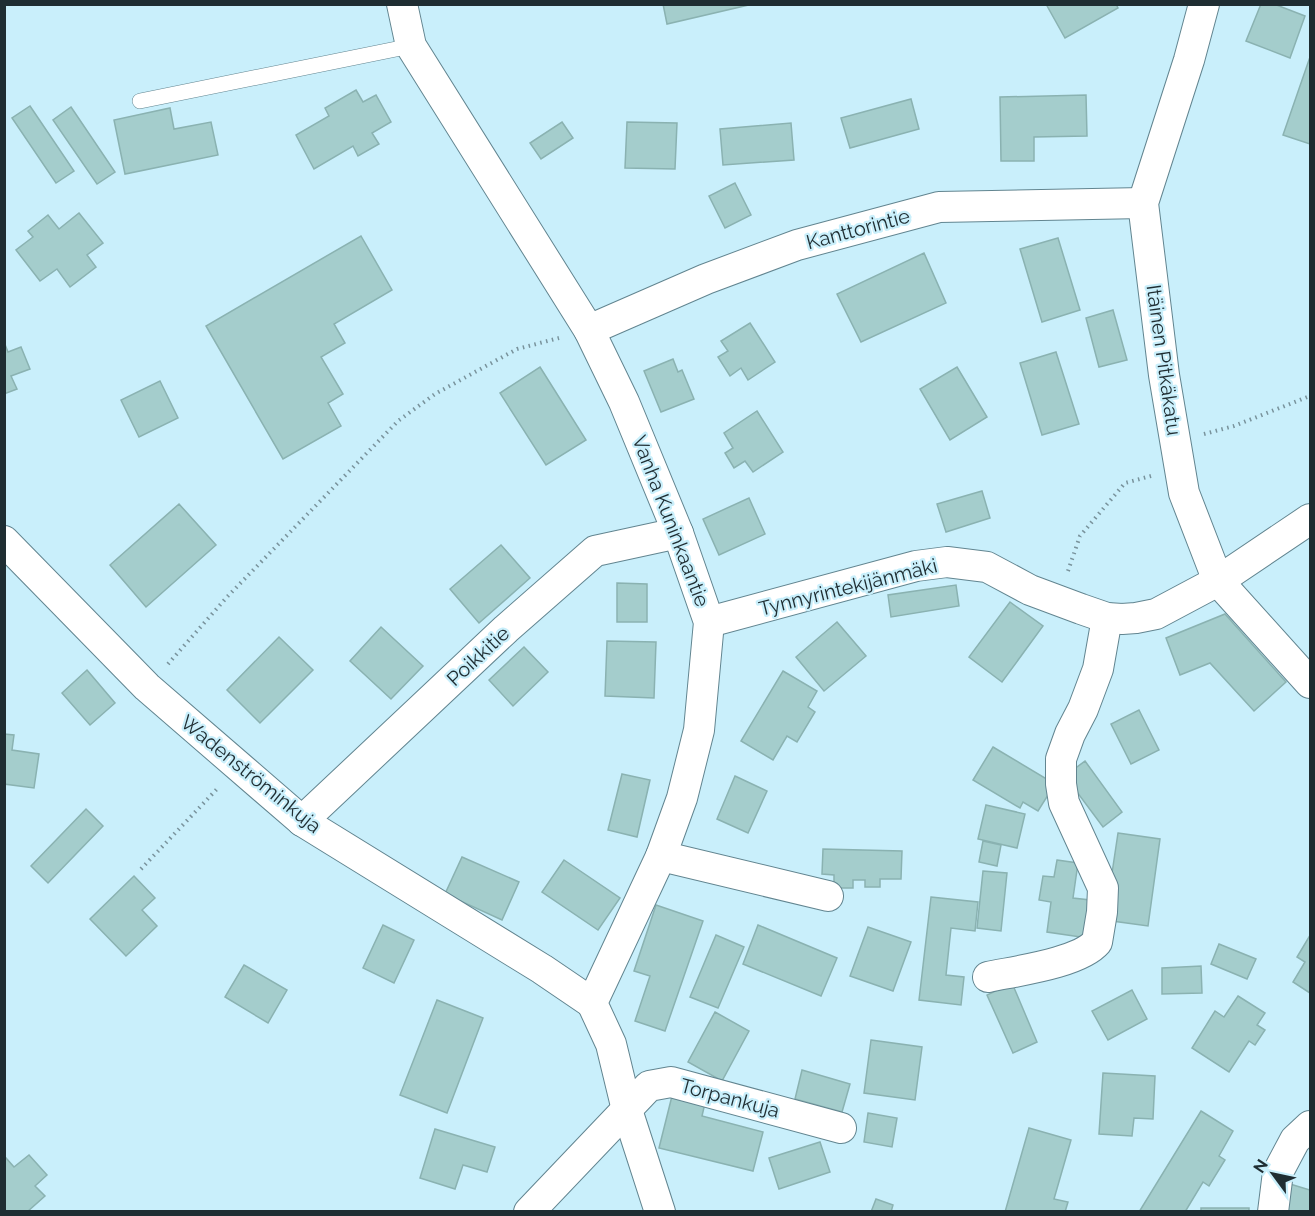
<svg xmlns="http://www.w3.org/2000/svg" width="1315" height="1216" viewBox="0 0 1315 1216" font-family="Raleway,sans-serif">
  <rect width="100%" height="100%" fill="#c9effb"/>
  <g fill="#a4cdcc" stroke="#8ab2b1" stroke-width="1.5">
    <polygon points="663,4 753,4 667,24"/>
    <polygon points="1046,4 1116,4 1118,8 1065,38"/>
    <polygon points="1261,4 1274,4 1305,16 1290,58 1246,41"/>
    <polygon points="1310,57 1310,144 1283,135"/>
    <polygon points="356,90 363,102 376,95 391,122 372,133 379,144 358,156 353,146 314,169 296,135 329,116 325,108"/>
    <polygon points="1086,95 1087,136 1034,137 1034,161 1001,161 1000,97"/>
    <polygon points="911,99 919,129 850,148 841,118"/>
    <polygon points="30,106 74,171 56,183 12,118"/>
    <polygon points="71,107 115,172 97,184 53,120"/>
    <polygon points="170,108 174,129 211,122 218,155 125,174 114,120"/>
    <polygon points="562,122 573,138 541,159 530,143"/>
    <polygon points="627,122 677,123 675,169 625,168"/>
    <polygon points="791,123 794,160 723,165 720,129"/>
    <polygon points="735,183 751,215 725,228 709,196"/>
    <polygon points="79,213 103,243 87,255 96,267 70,287 57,269 40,281 16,250 33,237 28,231 48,215 59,229"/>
    <polygon points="361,236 392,290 334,324 345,343 321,357 343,394 328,403 341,426 283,459 206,326"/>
    <polygon points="1058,238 1080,310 1042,322 1020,249"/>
    <polygon points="924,253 946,303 861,342 837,294"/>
    <polygon points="1113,310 1127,360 1099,367 1086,318"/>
    <polygon points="750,323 775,362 748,380 741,368 730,376 718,357 728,351 721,341"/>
    <polygon points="4,342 8,352 21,347 30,369 11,376 17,389 4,394"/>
    <polygon points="1056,352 1079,424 1042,435 1020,363"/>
    <polygon points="673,359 678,372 682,370 694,399 661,412 644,371"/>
    <polygon points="540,367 586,440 546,465 500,393"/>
    <polygon points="957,367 987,417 950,440 920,389"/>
    <polygon points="160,381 178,418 139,437 121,400"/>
    <polygon points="757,411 783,452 753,472 745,461 734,468 725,453 733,448 724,433"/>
    <polygon points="982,491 990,518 946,532 937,504"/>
    <polygon points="749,498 765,534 719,555 703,519"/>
    <polygon points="179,504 216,545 146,607 110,565"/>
    <polygon points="501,545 530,578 479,623 450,589"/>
    <polygon points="617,583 647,584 647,622 617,622"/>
    <polygon points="956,585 959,606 891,617 888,595"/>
    <polygon points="1010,602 1043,626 1002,682 969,657"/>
    <polygon points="1225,614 1286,682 1254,711 1210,663 1180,675 1166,638"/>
    <polygon points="837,622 866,656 824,691 796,657"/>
    <polygon points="381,627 423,666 391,699 350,661"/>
    <polygon points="279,637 313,670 260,723 227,690"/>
    <polygon points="607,641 656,642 654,698 605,696"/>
    <polygon points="524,647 548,672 513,706 489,680"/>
    <polygon points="87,670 115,703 90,725 62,693"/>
    <polygon points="783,671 817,691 808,707 815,712 797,742 787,736 773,760 741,741"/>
    <polygon points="1139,710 1159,750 1131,764 1111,724"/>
    <polygon points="4,734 14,735 12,750 39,754 34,788 4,784"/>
    <polygon points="993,747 1055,784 1038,811 1023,802 1020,808 973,780"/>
    <polygon points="1085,761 1122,812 1103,827 1065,776"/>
    <polygon points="622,774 650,780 637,837 608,830"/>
    <polygon points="735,776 767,791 748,833 717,819"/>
    <polygon points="986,805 1025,814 1017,848 978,839"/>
    <polygon points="86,809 103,826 48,883 31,866"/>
    <polygon points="1118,833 1160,839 1148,926 1105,920"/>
    <polygon points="983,841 1001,845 997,866 979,862"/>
    <polygon points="823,849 902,851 901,879 880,879 880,887 865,887 865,880 853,880 853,888 834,888 834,875 822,874"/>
    <polygon points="462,857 519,882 502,920 445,894"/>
    <polygon points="564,860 620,898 598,930 542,892"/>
    <polygon points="1057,860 1078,863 1073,898 1099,901 1094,939 1047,932 1051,902 1039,900 1043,876 1054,877"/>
    <polygon points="983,871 1007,873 1001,931 977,928"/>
    <polygon points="134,876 155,898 142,910 157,926 126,956 90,919"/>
    <polygon points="931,897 978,902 975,931 951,928 946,975 964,977 961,1005 919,1000"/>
    <polygon points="656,905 703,921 665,1031 635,1021 650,976 634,971"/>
    <polygon points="383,925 414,940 394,983 363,968"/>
    <polygon points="758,925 837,958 821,996 743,964"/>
    <polygon points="868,927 911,942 893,991 850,976"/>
    <polygon points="716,935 744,947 718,1008 690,997"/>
    <polygon points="1309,937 1310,938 1310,993 1293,982 1305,962 1297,957"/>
    <polygon points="1219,944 1256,959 1247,979 1211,964"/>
    <polygon points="244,965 287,990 268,1023 225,997"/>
    <polygon points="1201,966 1202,993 1162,994 1162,968"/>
    <polygon points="1012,983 1037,1042 1013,1053 987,995"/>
    <polygon points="1132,990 1147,1019 1108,1040 1092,1011"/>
    <polygon points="1238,996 1265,1013 1257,1025 1265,1030 1255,1045 1249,1041 1229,1072 1192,1048 1215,1011 1224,1017"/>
    <polygon points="437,1000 483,1018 447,1113 400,1095"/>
    <polygon points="715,1012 749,1031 722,1081 688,1062"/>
    <polygon points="871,1040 922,1047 915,1100 864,1093"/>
    <polygon points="802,1070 850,1084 842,1112 795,1099"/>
    <polygon points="1103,1073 1155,1076 1153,1119 1134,1118 1132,1136 1099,1134"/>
    <polygon points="672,1096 705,1103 702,1116 763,1132 753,1171 659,1148"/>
    <polygon points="1201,1111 1233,1131 1219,1156 1225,1160 1209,1186 1203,1182 1185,1212 1139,1212"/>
    <polygon points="868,1113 897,1118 892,1147 864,1142"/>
    <polygon points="1029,1128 1071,1140 1054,1199 1068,1202 1065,1212 1005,1212"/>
    <polygon points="435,1129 495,1147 487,1172 463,1165 455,1189 420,1178"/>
    <polygon points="820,1142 830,1172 779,1189 769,1158"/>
    <polygon points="29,1155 47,1175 35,1186 45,1196 27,1212 4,1212 4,1159 6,1158 14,1167"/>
    <polygon points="1290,1184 1310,1190 1310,1212 1282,1212"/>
    <polygon points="876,1199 893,1205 891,1212 871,1212"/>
    <rect x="1201" y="1208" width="48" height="4"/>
  </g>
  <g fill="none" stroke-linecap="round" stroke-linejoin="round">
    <g stroke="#628590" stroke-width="16">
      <polyline id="service" points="140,101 411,46"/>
    </g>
    <g stroke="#628590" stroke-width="32">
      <g id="minor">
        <polyline points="402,4 411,46 589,330 624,402 678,533 709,622 699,730 682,798 661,856 592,1003 611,1044 627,1110 660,1212"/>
        <polyline points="1204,4 1189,60 1143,203 1164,375 1184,493 1218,581 1310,683"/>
        <polyline points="589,330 706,279 797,245 939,207 1143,203"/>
        <polyline points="4,541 147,687 302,821 542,969 592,1003"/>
        <polyline points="709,622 916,566 947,562 987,567 1030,590 1081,609 1107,618 1122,619 1136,618 1156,614 1218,581 1310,519"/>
        <polyline points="302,821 506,629 595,551 678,533"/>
        <polyline points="661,856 828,896"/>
        <path d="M988 977C1016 971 1079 963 1097 942L1102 912 1103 888 1064 803 1061 784V759L1070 734 1083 709 1098 669 1107 618"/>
        <polyline points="529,1212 649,1086 671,1082 841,1128"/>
        <polyline points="1273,1212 1278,1172 1295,1140 1310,1126"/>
      </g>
    </g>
    <g stroke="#79939c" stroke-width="4" stroke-dasharray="1.5 4.5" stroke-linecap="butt">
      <polyline points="1204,434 1234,426 1310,396"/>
      <polyline points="1068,571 1080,536 1125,483 1151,476"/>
      <polyline points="168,664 227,597 398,421 435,394 517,349 559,338"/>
      <polyline points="141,869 217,789"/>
    </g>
    <use href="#service" stroke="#fff" stroke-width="15"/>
    <use href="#minor" stroke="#fff" stroke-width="30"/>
  </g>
  <g text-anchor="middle" stroke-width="4.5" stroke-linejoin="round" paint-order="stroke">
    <g font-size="20" fill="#1f2d32" stroke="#c9effb">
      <text transform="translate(858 229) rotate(-15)" y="7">Kanttorintie</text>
      <text transform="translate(1164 360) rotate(82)" y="7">Itäinen Pitkäkatu</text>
      <text transform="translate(671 521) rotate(69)" y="7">Vanha Kuninkaantie</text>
      <text transform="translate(848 587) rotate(-14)" y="7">Tynnyrintekijänmäki</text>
      <text transform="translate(478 656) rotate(-43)" y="7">Poikkitie</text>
      <text transform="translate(251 774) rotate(39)" y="7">Wadenströminkuja</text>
      <text transform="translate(730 1098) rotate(15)" y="7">Torpankuja</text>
    </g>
  </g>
  <rect width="1315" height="1216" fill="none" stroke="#1f2d32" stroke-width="12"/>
  <g transform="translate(1273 1174) rotate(303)" stroke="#c9effb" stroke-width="4.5" paint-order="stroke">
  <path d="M0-4.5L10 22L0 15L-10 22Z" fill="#1f2d32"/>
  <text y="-9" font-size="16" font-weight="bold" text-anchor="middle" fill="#1f2d32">N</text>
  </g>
</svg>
